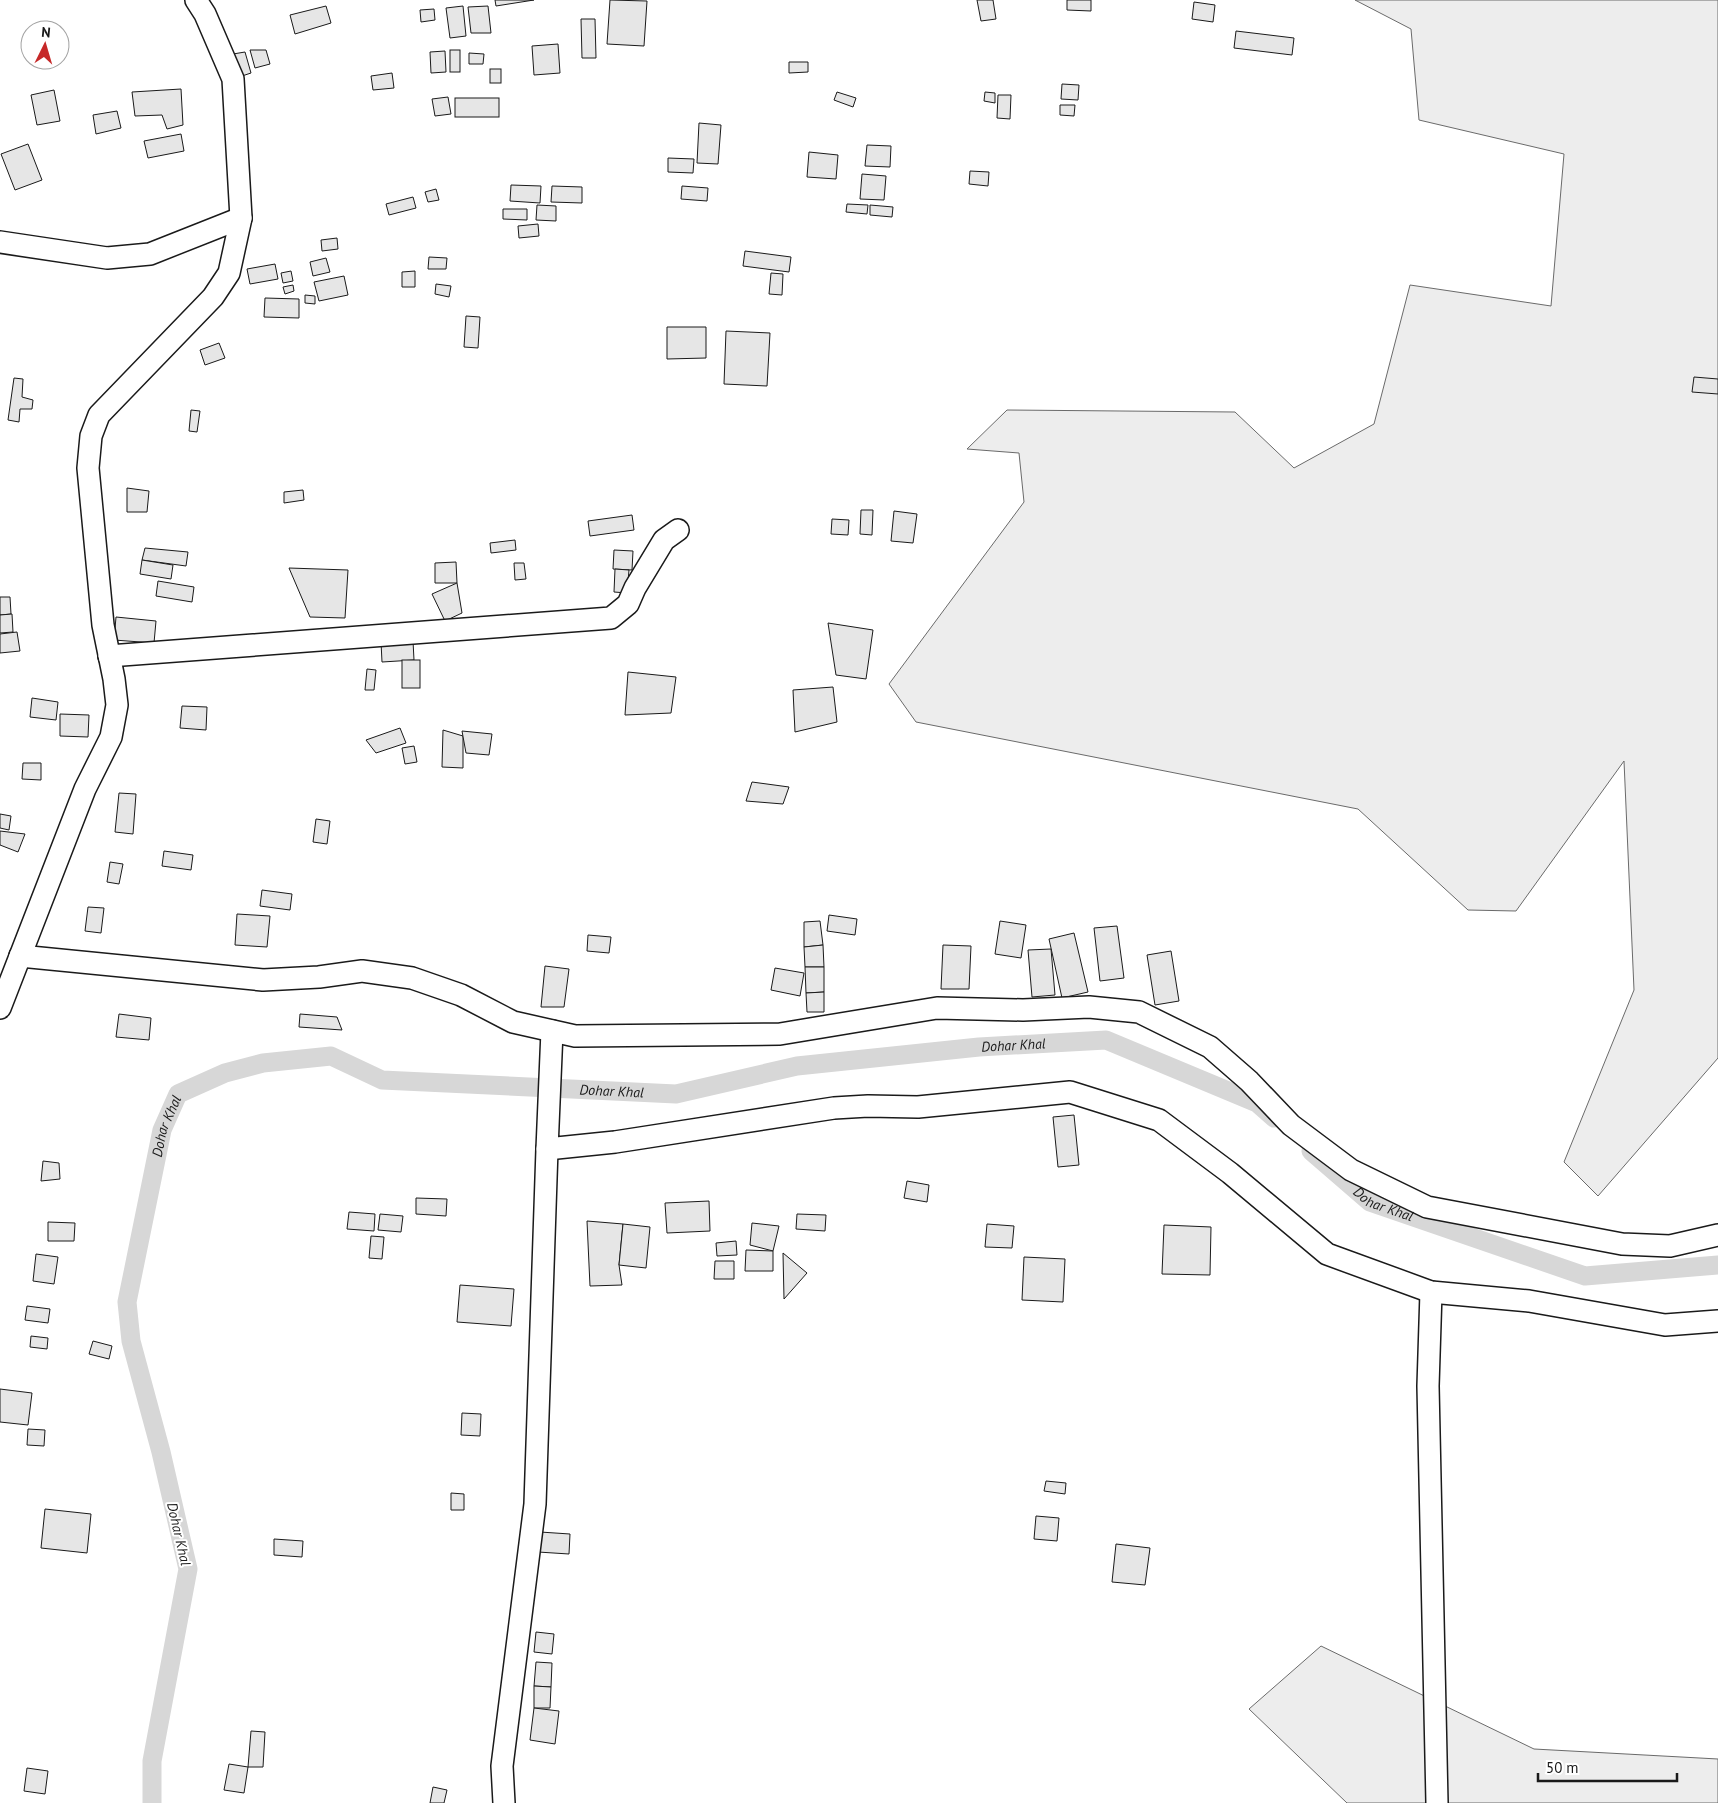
<svg xmlns="http://www.w3.org/2000/svg" width="1718" height="1803" viewBox="0 0 1718 1803" font-family="'PT Sans',sans-serif">
  <rect width="100%" height="100%" fill="#fff"/>
  <g fill="#ededed" stroke="#6a6a6a">
    <polygon points="1355,0 1718,0 1718,1058 1598,1196 1564,1162 1634,990 1624,761 1516,911 1468,910 1358,809 916,722 889,684 1024,502 1019,453 967,449 1007,410 1235,412 1294,468 1374,424 1410,285 1551,306 1564,154 1419,120 1411,29"/>
    <polygon points="1321,1646 1534,1749 1718,1759 1718,1803 1347,1803 1249,1709"/>
  </g>
  <g fill="none" stroke-linecap="round" stroke-linejoin="round">
    <g stroke="#d7d7d7" stroke-width="19">
      <path id="s1" d="M1311 1151 1370 1202 1585 1276 1718 1265"/>
      <path id="s2" d="M152 1803V1761L188 1569 161 1452 131 1341 127 1302 162 1130 178 1094 225 1073 263 1063 331 1056 382 1080 676 1094 797 1066 979 1047 1106 1040 1257 1103 1274 1118"/>
    </g>
  </g>
  <g fill="#e6e6e6" stroke="#1a1a1a">
    <polygon points="495,0 534,0 496,6"/>
    <polygon points="610,0 647,1 644,46 607,44"/>
    <polygon points="977,0 993,0 996,19 981,21"/>
    <polygon points="1067,0 1091,0 1091,11 1067,10"/>
    <polygon points="1194,2 1215,5 1213,22 1192,19"/>
    <polygon points="326,6 331,23 295,34 290,15"/>
    <polygon points="463,6 466,36 450,38 446,8"/>
    <polygon points="488,6 491,33 471,33 468,7"/>
    <polygon points="434,9 435,20 421,22 420,10"/>
    <polygon points="581,19 595,19 596,58 582,58"/>
    <polygon points="1236,31 1294,38 1292,55 1234,48"/>
    <polygon points="558,44 560,73 534,75 532,46"/>
    <polygon points="250,50 266,50 270,64 255,68"/>
    <rect x="450" y="50" width="10" height="22"/>
    <polygon points="445,51 446,72 431,73 430,52"/>
    <polygon points="245,52 251,73 236,78 233,54"/>
    <polygon points="469,53 484,54 483,64 469,64"/>
    <polygon points="789,62 808,62 808,72 789,73"/>
    <rect x="490" y="69" width="11" height="14"/>
    <polygon points="392,73 394,88 373,90 371,76"/>
    <polygon points="1062,84 1079,85 1078,100 1061,99"/>
    <polygon points="181,89 183,125 167,129 162,115 135,116 132,92"/>
    <polygon points="54,90 60,121 37,125 31,95"/>
    <polygon points="837,92 856,98 853,107 834,100"/>
    <polygon points="985,92 995,93 995,103 984,101"/>
    <polygon points="998,95 1011,95 1010,119 997,118"/>
    <polygon points="448,97 451,114 435,116 432,99"/>
    <rect x="455" y="98" width="44" height="19"/>
    <polygon points="1060,105 1075,105 1074,116 1060,115"/>
    <polygon points="117,111 121,128 96,134 93,115"/>
    <polygon points="699,123 721,125 718,164 697,163"/>
    <polygon points="181,134 184,151 148,158 144,141"/>
    <polygon points="28,144 42,180 15,190 1,154"/>
    <polygon points="867,145 891,146 890,167 865,166"/>
    <polygon points="809,152 838,155 836,179 807,177"/>
    <polygon points="668,158 694,159 693,173 668,172"/>
    <polygon points="970,171 989,172 988,186 969,184"/>
    <polygon points="862,174 886,176 884,200 860,199"/>
    <polygon points="511,185 541,186 540,203 510,201"/>
    <polygon points="552,186 582,187 582,203 551,202"/>
    <polygon points="682,186 708,188 707,201 681,199"/>
    <polygon points="436,189 439,200 428,202 425,192"/>
    <polygon points="413,197 416,208 389,215 386,204"/>
    <polygon points="847,204 868,205 867,214 846,212"/>
    <polygon points="537,205 556,206 556,221 536,220"/>
    <polygon points="870,205 893,207 892,217 870,215"/>
    <polygon points="503,209 527,209 527,220 503,219"/>
    <polygon points="538,224 539,236 519,238 518,226"/>
    <polygon points="337,238 338,249 322,251 321,240"/>
    <polygon points="745,251 791,257 789,272 743,266"/>
    <polygon points="429,257 447,258 446,269 428,269"/>
    <polygon points="326,258 330,272 313,276 310,262"/>
    <polygon points="275,264 278,279 250,284 247,269"/>
    <polygon points="291,271 293,281 283,283 281,273"/>
    <polygon points="415,271 415,287 402,287 402,272"/>
    <polygon points="771,273 783,274 782,295 769,294"/>
    <polygon points="344,276 348,295 319,301 314,282"/>
    <polygon points="436,284 451,286 449,297 435,294"/>
    <polygon points="293,285 294,291 285,294 283,287"/>
    <polygon points="305,295 315,296 315,304 305,303"/>
    <polygon points="265,298 299,299 299,318 264,317"/>
    <polygon points="466,316 480,317 478,348 464,347"/>
    <polygon points="667,327 706,327 706,358 667,359"/>
    <polygon points="726,331 770,333 767,386 724,384"/>
    <polygon points="219,343 225,358 205,365 200,350"/>
    <polygon points="1694,377 1718,379 1718,394 1692,392"/>
    <polygon points="14,378 23,379 22,397 33,400 32,409 20,409 19,422 8,420"/>
    <polygon points="191,410 200,411 197,432 189,431"/>
    <polygon points="127,488 149,491 147,512 127,512"/>
    <polygon points="303,490 304,500 284,503 284,492"/>
    <polygon points="861,510 873,510 872,535 860,534"/>
    <polygon points="894,511 917,514 913,543 891,541"/>
    <polygon points="632,515 634,530 590,536 588,521"/>
    <polygon points="832,519 849,520 848,535 831,534"/>
    <polygon points="515,540 516,550 491,553 490,543"/>
    <polygon points="145,548 188,552 186,566 142,560"/>
    <polygon points="614,550 633,551 632,570 613,569"/>
    <polygon points="142,560 173,565 171,579 140,574"/>
    <polygon points="456,562 457,583 435,583 435,563"/>
    <polygon points="514,563 524,563 526,579 515,580"/>
    <polygon points="289,568 348,570 345,618 310,617"/>
    <polygon points="615,569 629,570 627,593 614,592"/>
    <polygon points="158,581 194,587 192,602 156,596"/>
    <polygon points="457,583 462,613 445,621 432,594"/>
    <polygon points="0,597 10,597 11,614 0,615"/>
    <polygon points="12,614 13,632 0,633 0,615"/>
    <polygon points="116,617 156,621 154,643 114,640"/>
    <polygon points="828,623 873,630 866,679 836,675"/>
    <polygon points="17,632 20,651 0,653 0,634"/>
    <polygon points="413,641 414,660 382,662 381,642"/>
    <rect x="402" y="660" width="18" height="28"/>
    <polygon points="367,669 376,670 374,690 365,690"/>
    <polygon points="628,672 676,677 671,713 625,715"/>
    <polygon points="833,687 837,722 795,732 793,690"/>
    <polygon points="32,698 58,702 56,720 30,717"/>
    <polygon points="182,706 207,707 206,730 180,728"/>
    <polygon points="60,714 89,715 88,737 60,736"/>
    <polygon points="400,728 406,743 376,753 366,740"/>
    <polygon points="443,730 463,736 463,768 442,767"/>
    <polygon points="462,731 492,734 489,755 466,753"/>
    <polygon points="414,746 417,762 405,764 402,748"/>
    <polygon points="23,763 41,763 41,780 22,779"/>
    <polygon points="752,782 789,787 783,804 746,801"/>
    <polygon points="119,793 136,794 133,834 115,832"/>
    <polygon points="0,814 11,816 9,830 0,828"/>
    <polygon points="316,819 330,821 327,844 313,842"/>
    <polygon points="0,831 25,834 18,852 0,845"/>
    <polygon points="164,851 193,855 191,870 162,866"/>
    <polygon points="110,862 123,864 119,884 107,882"/>
    <polygon points="262,890 292,894 290,910 260,906"/>
    <polygon points="88,907 104,908 101,933 85,931"/>
    <polygon points="237,914 270,916 267,947 235,945"/>
    <polygon points="829,915 857,919 855,935 827,931"/>
    <polygon points="820,921 823,945 804,947 804,922"/>
    <polygon points="1000,921 1026,925 1021,958 995,954"/>
    <polygon points="1117,926 1124,978 1100,981 1094,928"/>
    <polygon points="1074,933 1088,992 1062,998 1049,939"/>
    <polygon points="588,935 611,937 609,953 587,951"/>
    <polygon points="823,945 824,967 805,967 804,947"/>
    <polygon points="943,945 971,946 969,989 941,989"/>
    <polygon points="1051,949 1055,995 1032,997 1028,950"/>
    <polygon points="1171,951 1179,1001 1155,1005 1147,955"/>
    <polygon points="545,966 569,969 564,1007 541,1007"/>
    <polygon points="805,967 824,967 824,992 806,993"/>
    <polygon points="775,968 804,973 800,996 771,990"/>
    <polygon points="824,992 824,1012 807,1012 806,993"/>
    <polygon points="119,1014 151,1018 149,1040 116,1037"/>
    <polygon points="300,1014 337,1017 342,1030 299,1027"/>
    <polygon points="1074,1115 1079,1165 1058,1167 1053,1117"/>
    <polygon points="43,1161 59,1163 60,1179 41,1181"/>
    <polygon points="907,1181 929,1185 927,1202 904,1198"/>
    <polygon points="416,1198 447,1199 446,1216 416,1214"/>
    <polygon points="709,1201 710,1231 667,1233 665,1203"/>
    <polygon points="349,1212 375,1214 374,1231 347,1229"/>
    <polygon points="380,1214 403,1216 401,1232 378,1230"/>
    <polygon points="797,1214 826,1215 825,1231 796,1229"/>
    <polygon points="587,1221 623,1224 619,1265 622,1285 590,1286"/>
    <polygon points="48,1222 75,1223 74,1241 48,1241"/>
    <polygon points="752,1223 779,1226 773,1251 750,1245"/>
    <polygon points="623,1224 650,1227 646,1268 619,1265"/>
    <polygon points="987,1224 1014,1226 1012,1248 985,1247"/>
    <polygon points="1164,1225 1211,1227 1210,1275 1162,1274"/>
    <polygon points="371,1236 384,1237 382,1259 369,1258"/>
    <polygon points="736,1241 737,1255 717,1256 716,1243"/>
    <polygon points="746,1250 773,1251 773,1271 745,1271"/>
    <polygon points="783,1253 807,1273 784,1299"/>
    <polygon points="36,1254 58,1257 54,1284 33,1281"/>
    <polygon points="1024,1257 1065,1259 1063,1302 1022,1300"/>
    <polygon points="715,1261 734,1261 734,1279 714,1279"/>
    <polygon points="460,1285 514,1289 511,1326 457,1322"/>
    <polygon points="27,1306 50,1309 48,1323 25,1320"/>
    <polygon points="31,1336 48,1338 47,1349 30,1347"/>
    <polygon points="93,1341 112,1346 109,1359 89,1354"/>
    <polygon points="0,1389 32,1393 28,1425 0,1422"/>
    <polygon points="462,1413 481,1414 480,1436 461,1435"/>
    <polygon points="28,1429 45,1430 44,1446 27,1445"/>
    <polygon points="1046,1481 1066,1483 1065,1494 1044,1491"/>
    <polygon points="451,1493 464,1494 464,1510 451,1510"/>
    <polygon points="45,1509 91,1514 87,1553 41,1548"/>
    <polygon points="1036,1516 1059,1518 1057,1541 1034,1539"/>
    <polygon points="540,1532 570,1534 569,1554 538,1552"/>
    <polygon points="274,1539 303,1541 302,1557 274,1555"/>
    <polygon points="1116,1544 1150,1548 1145,1585 1112,1582"/>
    <polygon points="536,1632 554,1634 552,1654 534,1652"/>
    <polygon points="536,1662 552,1663 551,1687 534,1686"/>
    <polygon points="534,1686 551,1687 550,1708 534,1708"/>
    <polygon points="534,1708 559,1711 555,1744 530,1740"/>
    <polygon points="251,1731 265,1732 263,1767 248,1767"/>
    <polygon points="229,1764 248,1767 244,1793 224,1790"/>
    <polygon points="27,1768 48,1771 45,1794 24,1791"/>
    <polygon points="433,1787 447,1790 444,1803 430,1803"/>
  </g>
  <g fill="none" stroke-linecap="round" stroke-linejoin="round">
    <g stroke="#1a1a1a" stroke-width="24">
      <g id="minor">
        <polyline points="0,242 107,258 150,254 241,218"/>
        <polyline points="109,656 611,618 628,604 635,588 664,540 678,530"/>
        <polyline points="20,956 263,980 319,977 362,971 412,978 461,995 513,1022 575,1036 780,1034 937,1008 1023,1010 1089,1007 1139,1012 1210,1047 1249,1081 1291,1125 1351,1170 1427,1207 1622,1244 1670,1246 1718,1235"/>
        <polyline points="0,1008 85,789 111,737 117,705 114,679 103,625 88,468 91,436 99,415 213,297 229,273 241,218 233,79 205,14 196,0"/>
        <polyline points="552,1031 547,1149 615,1142 834,1108 868,1106 918,1107 1070,1092 1159,1120 1230,1173 1327,1254 1431,1292 1529,1301 1665,1325 1718,1321"/>
        <polyline points="1431,1292 1428,1386 1437,1803"/>
        <polyline points="504,1803 502,1766 535,1504 547,1149"/>
      </g>
    </g>
    <use href="#minor" stroke="#fff" stroke-width="21"/>
  </g>
  <g text-anchor="middle" stroke-width="4" stroke-linejoin="round" paint-order="stroke">
    <g font-size="14" font-style="italic" fill="#1a1a1a" stroke="#fff">
      <text dy="5" stroke="none"><textPath href="#s2" startOffset="1578">Dohar Khal</textPath></text>
      <text dy="5" stroke="none"><textPath href="#s2" startOffset="1172">Dohar Khal</textPath></text>
      <text dy="5" stroke="none"><textPath href="#s2" startOffset="692">Dohar Khal</textPath></text>
      <text dy="5" stroke="none"><textPath href="#s1" startOffset="91">Dohar Khal</textPath></text>
      <text transform="translate(179 1534) rotate(77)" y="5">Dohar Khal</text>
    </g>
  </g>
  <g transform="translate(45 45) rotate(5)"><circle r="24" fill="#ffffff" stroke="#a3a3a3"/>
  <path d="M0-4L9 19L0 12L-9 19Z" fill="#c62828"/>
  <text y="-8" font-size="14" font-weight="bold" text-anchor="middle" fill="#1a1a1a">N</text>
  </g>
  <path d="M1538 1773v8h139v-8" fill="none" stroke="#1a1a1a" stroke-width="2.5"/>
  <text x="1546" y="1773" font-size="15" fill="#1a1a1a" stroke="#ffffff" stroke-width="4" paint-order="stroke">50 m</text>
</svg>
